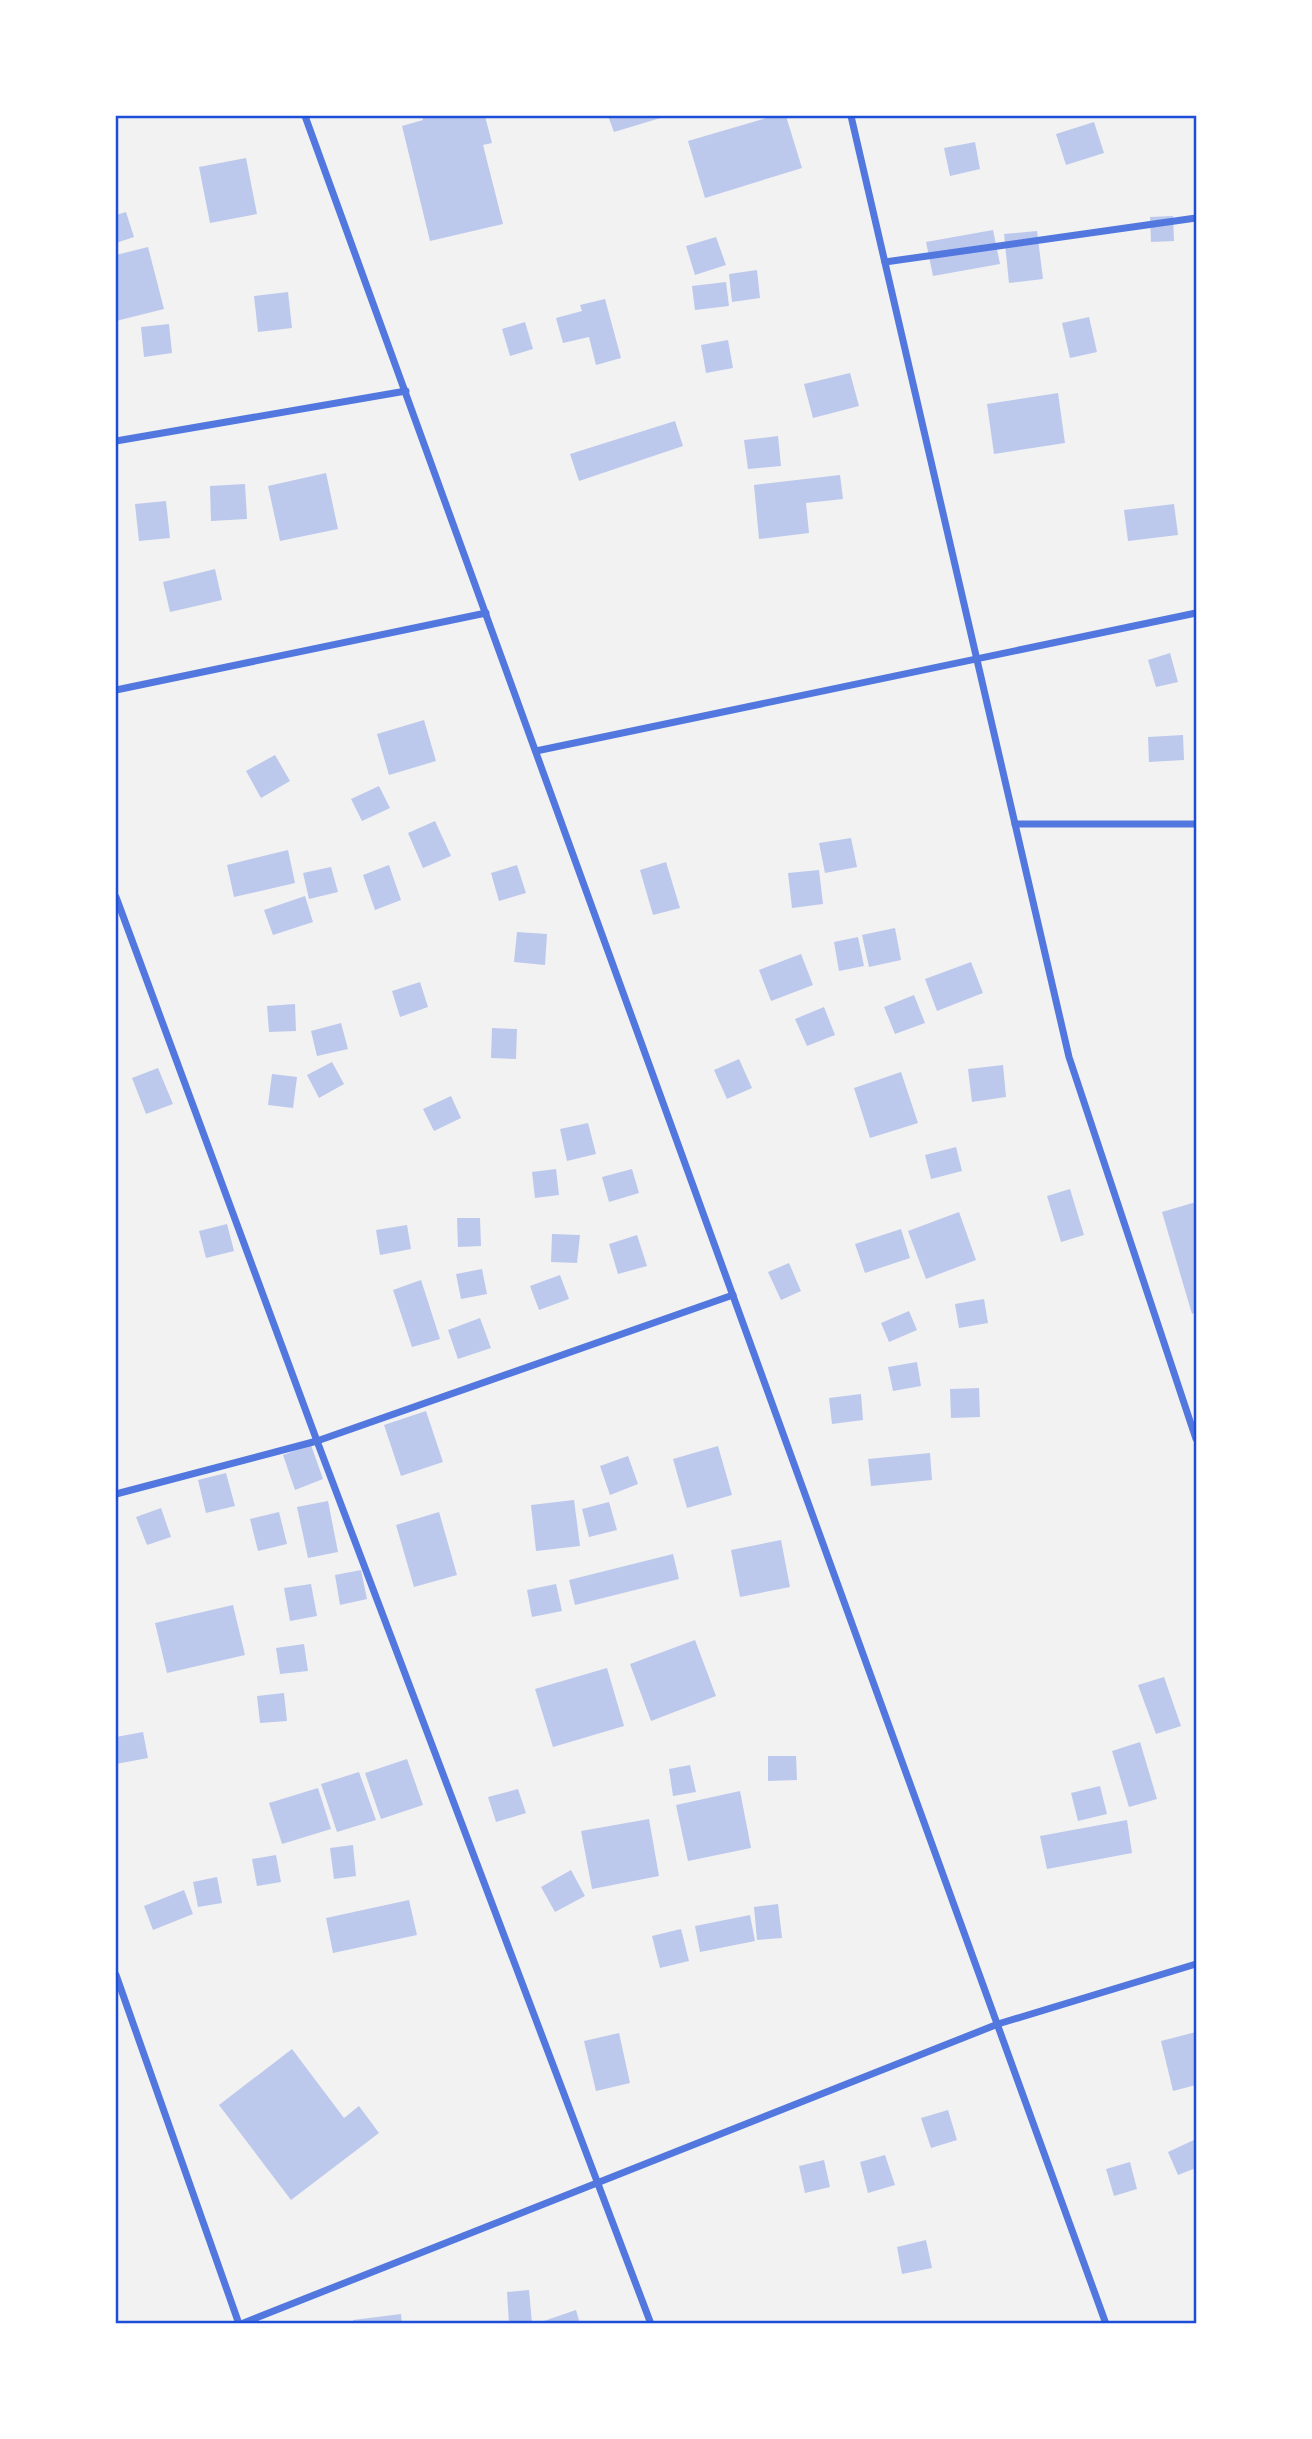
<svg xmlns="http://www.w3.org/2000/svg" width="1312" height="2439" viewBox="0 0 1312 2439" font-family="'Work Sans',sans-serif">
  <rect width="100%" height="100%" fill="#f2f2f2"/>
  <g fill="#bdc9ec">
    <polygon points="422,116 485,116 492,143 483,145 503,224 430,241 402,126 423,120"/>
    <polygon points="608,116 667,116 614,132"/>
    <polygon points="773,116 786,116 802,168 705,198 688,141"/>
    <polygon points="1094,122 1104,153 1066,165 1056,134"/>
    <polygon points="975,142 980,169 950,176 944,148"/>
    <polygon points="246,158 257,214 210,223 199,167"/>
    <polygon points="126,212 134,237 116,243 116,215"/>
    <polygon points="1173,216 1174,241 1151,242 1150,217"/>
    <polygon points="993,230 1000,264 933,276 926,242"/>
    <polygon points="1037,231 1043,279 1009,283 1004,234"/>
    <polygon points="716,237 726,265 695,275 686,246"/>
    <polygon points="148,247 164,309 116,321 116,255"/>
    <polygon points="757,270 760,298 732,302 729,274"/>
    <polygon points="726,282 729,306 695,310 692,286"/>
    <polygon points="288,292 292,328 258,332 254,296"/>
    <polygon points="605,299 621,358 596,365 589,337 563,343 556,318 582,311 580,305"/>
    <polygon points="1089,317 1097,352 1070,358 1062,323"/>
    <polygon points="525,322 533,349 510,356 502,329"/>
    <polygon points="169,324 172,353 144,357 141,327"/>
    <polygon points="728,340 733,368 706,373 701,345"/>
    <polygon points="850,373 859,406 813,418 804,384"/>
    <polygon points="1058,393 1065,443 994,454 987,404"/>
    <polygon points="675,421 683,446 579,481 570,454"/>
    <polygon points="778,436 781,466 748,469 744,440"/>
    <polygon points="326,473 338,529 280,541 268,486"/>
    <polygon points="840,475 843,499 806,503 809,533 759,539 754,485"/>
    <polygon points="245,484 247,519 211,521 210,486"/>
    <polygon points="166,501 170,538 139,541 135,504"/>
    <polygon points="1174,504 1178,535 1128,541 1124,510"/>
    <polygon points="215,569 222,600 170,612 163,582"/>
    <polygon points="1170,653 1178,682 1156,687 1148,660"/>
    <polygon points="424,720 436,761 389,775 377,734"/>
    <polygon points="1183,735 1184,760 1149,762 1148,737"/>
    <polygon points="275,755 290,781 261,798 246,771"/>
    <polygon points="379,786 390,808 362,821 351,799"/>
    <polygon points="435,821 451,856 423,868 408,833"/>
    <polygon points="851,838 857,867 825,873 819,843"/>
    <polygon points="288,850 295,883 234,897 227,865"/>
    <polygon points="666,862 680,908 653,915 640,870"/>
    <polygon points="389,865 401,900 375,910 363,875"/>
    <polygon points="517,865 526,893 499,901 491,873"/>
    <polygon points="331,867 338,892 309,899 303,873"/>
    <polygon points="819,870 823,904 792,908 788,873"/>
    <polygon points="305,896 313,922 273,935 264,910"/>
    <polygon points="895,928 901,960 869,967 862,935"/>
    <polygon points="517,932 547,934 545,965 514,962"/>
    <polygon points="858,937 864,966 839,971 834,942"/>
    <polygon points="801,954 813,985 771,1001 759,970"/>
    <polygon points="971,962 983,993 937,1011 925,979"/>
    <polygon points="420,982 428,1007 400,1017 392,991"/>
    <polygon points="914,995 925,1023 895,1034 884,1007"/>
    <polygon points="295,1004 296,1031 269,1032 267,1006"/>
    <polygon points="824,1007 835,1035 807,1046 795,1019"/>
    <polygon points="341,1023 348,1049 317,1056 311,1031"/>
    <polygon points="492,1028 517,1029 516,1059 491,1058"/>
    <polygon points="739,1059 752,1088 727,1099 714,1070"/>
    <polygon points="332,1062 344,1084 319,1098 307,1075"/>
    <polygon points="1003,1065 1006,1097 972,1102 968,1069"/>
    <polygon points="158,1068 173,1104 146,1114 132,1078"/>
    <polygon points="901,1072 918,1123 870,1138 854,1088"/>
    <polygon points="272,1074 297,1077 293,1108 268,1105"/>
    <polygon points="451,1096 461,1118 434,1131 423,1109"/>
    <polygon points="588,1123 596,1154 567,1161 560,1129"/>
    <polygon points="956,1147 962,1171 931,1179 925,1155"/>
    <polygon points="556,1169 559,1195 535,1198 532,1172"/>
    <polygon points="632,1169 639,1193 609,1202 602,1177"/>
    <polygon points="1070,1189 1084,1235 1061,1242 1047,1196"/>
    <polygon points="1196,1202 1196,1312 1192,1314 1162,1212"/>
    <polygon points="959,1212 976,1260 926,1279 908,1231"/>
    <polygon points="457,1218 480,1218 481,1246 458,1247"/>
    <polygon points="227,1224 234,1251 206,1258 199,1231"/>
    <polygon points="407,1225 411,1249 380,1255 376,1230"/>
    <polygon points="901,1229 910,1258 865,1273 855,1244"/>
    <polygon points="552,1234 580,1235 577,1263 551,1262"/>
    <polygon points="637,1235 647,1266 618,1274 609,1244"/>
    <polygon points="789,1263 801,1291 781,1300 768,1272"/>
    <polygon points="482,1269 487,1294 461,1299 456,1274"/>
    <polygon points="560,1275 569,1299 539,1310 530,1286"/>
    <polygon points="421,1280 440,1339 412,1347 393,1290"/>
    <polygon points="984,1299 988,1323 959,1328 955,1304"/>
    <polygon points="909,1311 917,1330 889,1342 881,1323"/>
    <polygon points="480,1318 491,1348 458,1359 448,1330"/>
    <polygon points="917,1362 921,1386 893,1391 888,1367"/>
    <polygon points="979,1388 980,1417 951,1418 950,1389"/>
    <polygon points="861,1394 863,1420 832,1424 829,1398"/>
    <polygon points="426,1411 443,1462 401,1476 384,1425"/>
    <polygon points="311,1445 323,1479 295,1490 283,1455"/>
    <polygon points="718,1446 732,1495 687,1508 673,1459"/>
    <polygon points="930,1453 932,1480 871,1486 868,1459"/>
    <polygon points="628,1456 638,1484 610,1495 600,1466"/>
    <polygon points="226,1473 235,1506 206,1513 198,1480"/>
    <polygon points="574,1500 580,1546 536,1551 531,1505"/>
    <polygon points="328,1501 338,1552 308,1558 297,1507"/>
    <polygon points="609,1502 617,1530 589,1537 582,1509"/>
    <polygon points="161,1508 171,1537 147,1545 136,1517"/>
    <polygon points="279,1512 287,1544 258,1551 250,1519"/>
    <polygon points="439,1512 457,1575 414,1587 396,1525"/>
    <polygon points="781,1540 790,1587 740,1597 731,1550"/>
    <polygon points="673,1554 679,1579 575,1605 569,1580"/>
    <polygon points="361,1570 367,1599 340,1605 335,1575"/>
    <polygon points="311,1584 317,1616 290,1621 284,1588"/>
    <polygon points="556,1584 562,1611 532,1617 527,1590"/>
    <polygon points="233,1605 245,1655 167,1673 155,1623"/>
    <polygon points="695,1640 716,1696 651,1721 630,1664"/>
    <polygon points="304,1644 308,1671 280,1674 276,1648"/>
    <polygon points="607,1668 624,1726 553,1747 535,1689"/>
    <polygon points="1164,1677 1181,1726 1156,1734 1138,1685"/>
    <polygon points="284,1693 287,1721 260,1723 257,1696"/>
    <polygon points="143,1732 148,1758 116,1764 116,1737"/>
    <polygon points="1140,1742 1157,1799 1129,1807 1112,1751"/>
    <polygon points="768,1756 796,1756 797,1780 768,1781"/>
    <polygon points="407,1759 423,1805 381,1819 365,1773"/>
    <polygon points="690,1765 696,1792 673,1796 669,1769"/>
    <polygon points="359,1772 376,1820 337,1832 321,1784"/>
    <polygon points="1100,1786 1107,1814 1078,1821 1071,1793"/>
    <polygon points="318,1788 331,1829 282,1844 269,1803"/>
    <polygon points="518,1789 526,1813 496,1822 488,1797"/>
    <polygon points="740,1791 751,1848 688,1861 676,1805"/>
    <polygon points="649,1819 659,1876 592,1889 581,1831"/>
    <polygon points="1127,1820 1132,1853 1047,1869 1040,1836"/>
    <polygon points="353,1845 356,1876 334,1879 330,1848"/>
    <polygon points="276,1855 281,1882 257,1886 252,1859"/>
    <polygon points="571,1870 585,1896 555,1912 541,1887"/>
    <polygon points="217,1877 222,1903 198,1907 193,1882"/>
    <polygon points="184,1890 193,1914 153,1930 144,1906"/>
    <polygon points="409,1900 417,1935 333,1953 326,1918"/>
    <polygon points="778,1904 782,1938 757,1940 754,1907"/>
    <polygon points="750,1915 755,1941 700,1952 695,1926"/>
    <polygon points="681,1929 689,1961 660,1968 652,1936"/>
    <polygon points="1196,2032 1196,2085 1173,2091 1161,2041"/>
    <polygon points="619,2033 630,2083 596,2091 584,2041"/>
    <polygon points="292,2049 344,2118 359,2106 379,2133 291,2200 219,2105"/>
    <polygon points="948,2110 957,2140 931,2148 921,2118"/>
    <polygon points="1196,2139 1196,2168 1178,2175 1168,2152"/>
    <polygon points="885,2155 895,2185 868,2193 860,2162"/>
    <polygon points="824,2160 830,2187 805,2193 799,2166"/>
    <polygon points="1130,2162 1137,2189 1114,2196 1106,2169"/>
    <polygon points="926,2240 932,2268 902,2274 897,2247"/>
    <polygon points="529,2290 532,2323 509,2324 507,2292"/>
    <polygon points="576,2310 580,2324 538,2324 538,2323"/>
    <polygon points="401,2314 402,2324 354,2324 353,2320"/>
  </g>
  <g fill="none" stroke-linecap="round" stroke-linejoin="round">
    <g stroke="#5277de" stroke-width="7">
      <polyline points="305,116 1106,2324"/>
      <polyline points="851,116 1069,1057 1196,1439"/>
      <polyline points="885,262 1196,218"/>
      <polyline points="116,441 406,391"/>
      <polyline points="116,690 486,613"/>
      <polyline points="536,751 1196,613"/>
      <polyline points="1015,824 1196,824"/>
      <polyline points="116,897 317,1441 651,2324"/>
      <polyline points="116,1494 317,1441 733,1295"/>
      <polyline points="116,1975 239,2324"/>
      <polyline points="241,2324 998,2024 1196,1964"/>
    </g>
  </g>
  <rect width="1312" height="2439" fill="none" stroke="#ffffff" stroke-width="234"/>
  <rect x="117" y="117" width="1078" height="2205" fill="none" stroke="#1d4ed8" stroke-width="2.5"/>
</svg>
